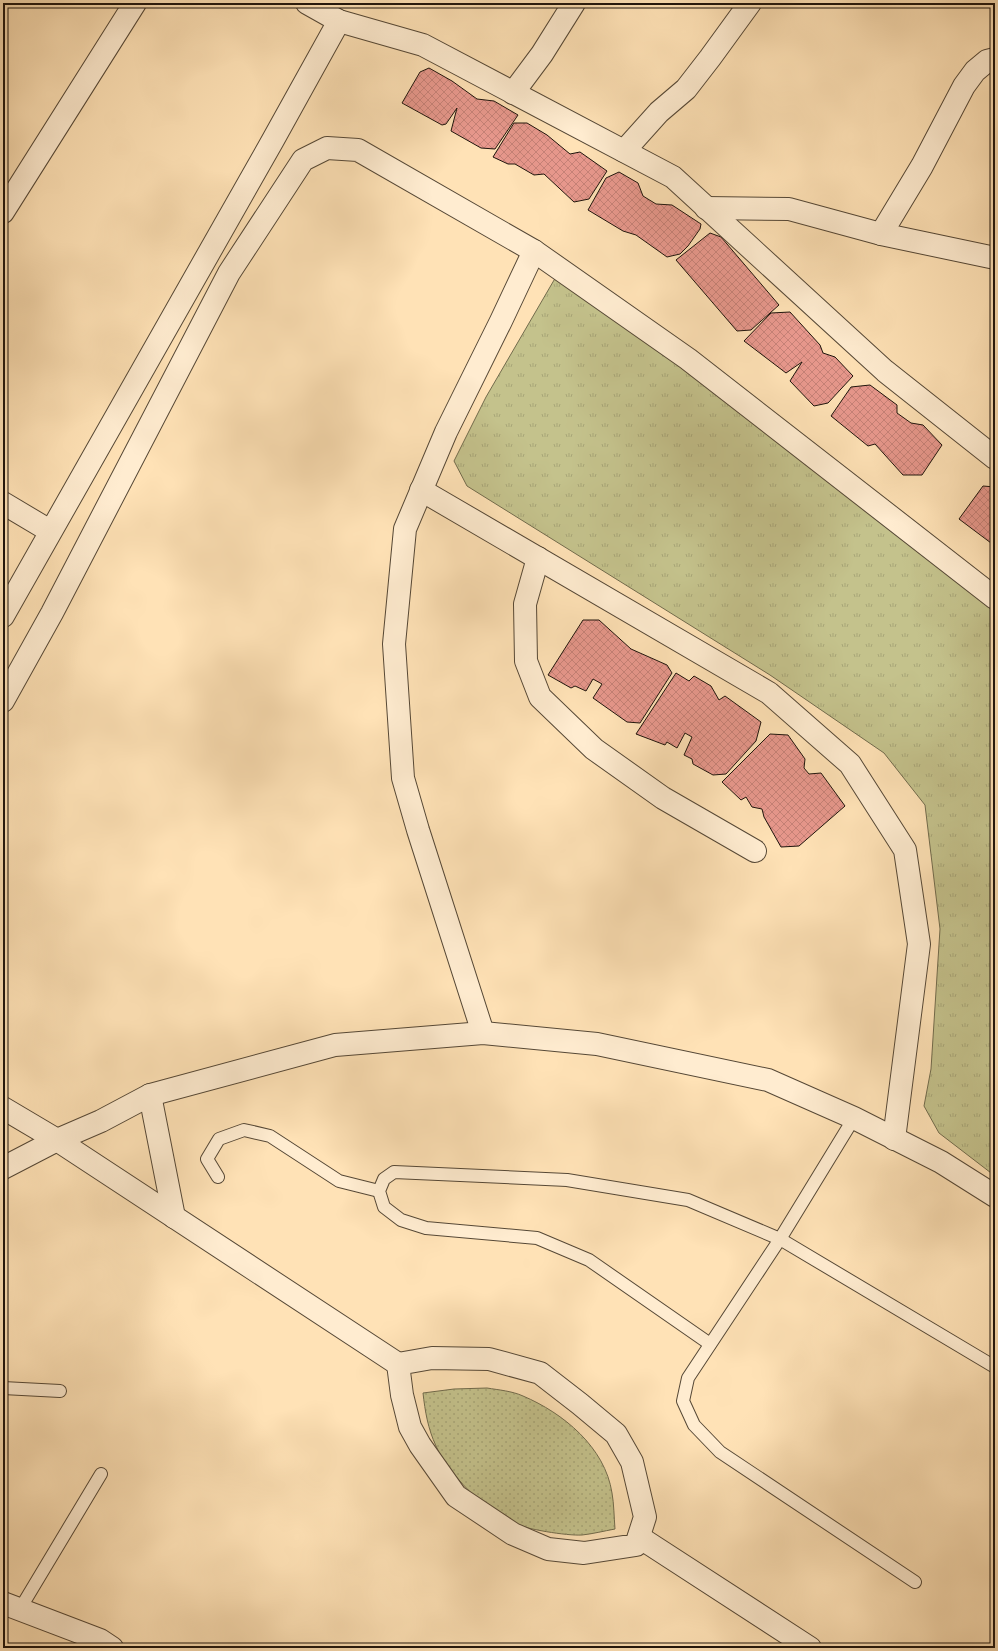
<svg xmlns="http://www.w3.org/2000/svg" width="998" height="1651" viewBox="0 0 998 1651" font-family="Cardo,serif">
  <defs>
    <pattern id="grass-tufts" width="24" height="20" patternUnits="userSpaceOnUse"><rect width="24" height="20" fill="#c4c28c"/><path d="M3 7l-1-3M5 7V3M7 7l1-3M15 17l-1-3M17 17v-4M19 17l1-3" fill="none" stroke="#a8a678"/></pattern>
    <pattern id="park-dots" width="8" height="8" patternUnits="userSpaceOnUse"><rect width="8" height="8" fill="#c4c28c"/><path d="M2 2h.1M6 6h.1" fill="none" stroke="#a8a678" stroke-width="1.8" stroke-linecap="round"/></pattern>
    <pattern id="building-cross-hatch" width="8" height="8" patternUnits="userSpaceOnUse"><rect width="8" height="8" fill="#e8988d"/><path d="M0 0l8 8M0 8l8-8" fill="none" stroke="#c78278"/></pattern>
  </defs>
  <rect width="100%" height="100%" fill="#ffe2b6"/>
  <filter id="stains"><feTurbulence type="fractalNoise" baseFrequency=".005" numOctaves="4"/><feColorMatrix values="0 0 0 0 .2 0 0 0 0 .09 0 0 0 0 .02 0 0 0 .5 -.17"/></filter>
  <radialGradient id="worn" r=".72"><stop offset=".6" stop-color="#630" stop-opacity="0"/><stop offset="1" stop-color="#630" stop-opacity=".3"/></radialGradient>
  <polygon fill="url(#grass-tufts)" stroke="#716b4c" points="557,275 571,283 995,605 995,1176 939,1133 924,1106 931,1069 940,929 925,805 884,753 770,675 467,486 454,461 486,397"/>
  <path fill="url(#park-dots)" stroke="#716b4c" d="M487 1388C499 1390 512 1391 523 1396 563 1413 605 1447 612 1493 614 1504 614 1517 615 1529 604 1531 592 1534 582 1535 567 1536 525 1529 512 1523 486 1512 447 1472 436 1446 428 1429 425 1411 423 1393L454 1389Z"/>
  <g fill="url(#building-cross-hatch)" stroke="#1e140c">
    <polygon points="429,68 452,81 477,99 494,101 518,115 495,149 481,148 451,131 457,108 446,124 442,125 402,103 420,72"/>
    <polygon points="514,123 527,123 547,135 570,154 580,152 607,171 589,199 574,202 544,174 534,175 515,164 508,164 493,157"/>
    <polygon points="619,172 638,183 643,196 656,204 672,205 701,224 700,229 688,246 680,254 667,257 636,235 623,231 588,210 606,178"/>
    <polygon points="710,233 721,237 779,305 751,330 737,331 676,260"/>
    <polygon points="790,312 820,345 823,353 835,357 853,376 828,403 814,406 790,381 802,362 786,373 744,341 771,313"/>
    <polygon points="870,385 897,405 897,413 911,423 923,425 942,445 922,475 903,475 875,444 868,446 831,416 851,387"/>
    <polygon points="983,486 995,487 995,546 959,519"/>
    <polygon points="583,620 599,620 631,649 667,665 672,673 640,723 627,722 593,698 602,684 593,679 586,691 575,686 571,688 548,675"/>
    <polygon points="676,673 689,681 694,676 711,686 719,700 725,696 761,722 756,741 726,774 713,775 693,764 692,759 684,755 692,737 685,733 677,748 667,742 665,745 636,734"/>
    <polygon points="770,734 788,735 805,759 804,768 809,774 821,773 845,806 799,846 781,847 764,817 762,809 752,807 746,797 741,800 722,782"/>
  </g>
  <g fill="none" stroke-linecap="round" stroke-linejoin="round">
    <g stroke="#564836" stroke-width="14">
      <g id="lane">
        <polyline points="854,1118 780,1239 688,1378 683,1401 694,1425 720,1452 915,1582"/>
        <polyline points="218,1177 207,1159 219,1139 244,1130 270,1136 339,1181 379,1191"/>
        <polyline points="710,1344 589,1260 537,1238 426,1228 401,1220 384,1207 379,1191 384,1179 394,1172 567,1180 688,1200 780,1239 995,1367"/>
        <polyline points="3,1388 60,1391"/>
        <polyline points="20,1609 101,1474"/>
      </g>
    </g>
    <g stroke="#564836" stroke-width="24">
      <g id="street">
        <polyline points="307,3 339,21 423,45 673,177 885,371 995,458"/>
        <polyline points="513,93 542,54 574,3"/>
        <polyline points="624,151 659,112 686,89 710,58 750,3"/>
        <polyline points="706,208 789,209 881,234 995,258"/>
        <polyline points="3,212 135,3"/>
        <polyline points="881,234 922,166 964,86 975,71 987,61 995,59"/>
        <polyline points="421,490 769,693 850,764 905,850 919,944 894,1139"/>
        <polyline points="3,503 50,531"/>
        <polyline points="538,558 525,604 526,661 540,697 594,749 663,798 755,851"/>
        <polyline points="3,616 273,140 339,21"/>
        <polyline points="3,701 52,613 229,273 303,160 327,148 358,150 534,251 688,359 995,598"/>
        <polyline points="483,1033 418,830 403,778 394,644 405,529 446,432 501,321 534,251"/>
        <polyline points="150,1095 174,1217"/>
        <polyline points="3,1108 57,1140 398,1364"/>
        <polyline points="3,1168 57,1140 101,1121 150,1095 335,1045 483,1033 597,1044 768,1080 854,1118 941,1162 995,1196"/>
        <polygon points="432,1358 489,1359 540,1373 580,1404 616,1434 632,1462 645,1517 636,1545 584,1553 548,1549 513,1534 456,1496 420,1445 410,1427 402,1395 398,1364"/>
        <polyline points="639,1537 810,1648"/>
        <polyline points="3,1603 100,1640 112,1648"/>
      </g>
    </g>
    <use href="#lane" stroke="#ffecd0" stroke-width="12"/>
    <use href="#street" stroke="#ffecd0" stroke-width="22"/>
  </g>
  <rect width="998" height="1651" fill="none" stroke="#ffe2b6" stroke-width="16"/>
  <rect x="4" y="4" width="990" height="1643" fill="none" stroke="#1e140c" stroke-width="2"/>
  <rect x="8" y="8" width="982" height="1635" fill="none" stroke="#1e140c"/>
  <rect width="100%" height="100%" filter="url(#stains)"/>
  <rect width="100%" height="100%" fill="url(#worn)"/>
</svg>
